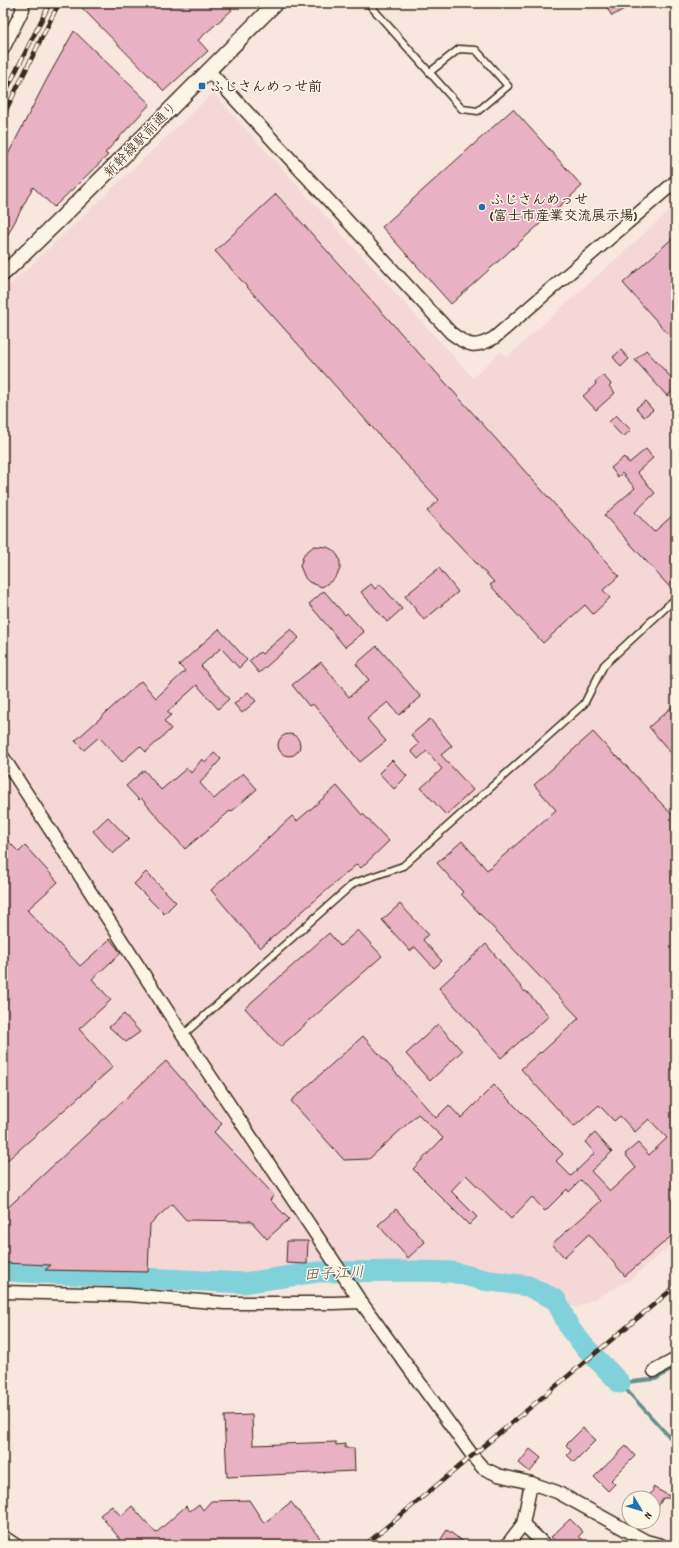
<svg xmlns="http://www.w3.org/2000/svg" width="679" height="1548" viewBox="0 0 679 1548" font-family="Dekko,'Klee One',sans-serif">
  <rect width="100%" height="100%" fill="#f8e7de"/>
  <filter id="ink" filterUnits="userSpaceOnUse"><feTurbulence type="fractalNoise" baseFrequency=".025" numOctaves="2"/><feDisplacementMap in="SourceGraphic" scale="8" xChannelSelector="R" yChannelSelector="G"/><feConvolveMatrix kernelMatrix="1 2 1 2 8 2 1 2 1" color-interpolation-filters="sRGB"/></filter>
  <g filter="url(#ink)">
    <polygon fill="#f4d7d6" points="213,93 473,378 501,351 507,357 676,205 676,1240 630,1280 577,1308 515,1285 424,1268 335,1280 148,1276 3,1268 3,292"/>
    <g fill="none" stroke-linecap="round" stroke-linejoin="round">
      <g stroke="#658e8f" stroke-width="3.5">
        <polyline points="620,1383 676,1444"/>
        <polyline points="620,1383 656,1379 676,1367"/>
      </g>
      <polyline stroke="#81d1da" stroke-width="21" points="3,1271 244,1283 318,1272 420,1271 452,1272 484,1280 528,1286 556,1300 570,1329 585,1347 620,1383"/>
    </g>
    <g fill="#e9b1c4" stroke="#3b2a1e">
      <polygon points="86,3 226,3 232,10 198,40 208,51 164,91 81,7"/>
      <polygon points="616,3 634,3 612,16 607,8"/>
      <polygon points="74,31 150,104 105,153 108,155 54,207 33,187 3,244 3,164 47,79"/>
      <polygon points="513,109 582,186 451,304 382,227"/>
      <polygon points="276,194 619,576 603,590 610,598 593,614 585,605 543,643 490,585 494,582 427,511 439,500 388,445 215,251"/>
      <polygon points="676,235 676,343 623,283"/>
      <polygon points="621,350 629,359 621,367 613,357"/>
      <polygon points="646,350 676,383 676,388 667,396 635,360"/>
      <polygon points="603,375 611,384 609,386 615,393 596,410 583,396 596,384 595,382"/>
      <polygon points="645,401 653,410 644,417 636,408"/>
      <polygon points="616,415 631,430 623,437 609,422"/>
      <polygon points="646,449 653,458 637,472 655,493 635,512 654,532 672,516 676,520 676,594 604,515 635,488 622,473 618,477 611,468 624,457 629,463"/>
      <polygon points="314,546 327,547 333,550 338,556 340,562 340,569 337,575 333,580 322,587 309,582 305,578 300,566 304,554"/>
      <polygon points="439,568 458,592 424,620 405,596"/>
      <polygon points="371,584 375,589 380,584 402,609 387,622 361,592"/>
      <polygon points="324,591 345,615 347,613 364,632 345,647 309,604"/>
      <polygon points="219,629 247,660 239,668 221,648 201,666 229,699 218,709 197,685 167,712 171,715 164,721 171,729 146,752 140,746 122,762 99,737 84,750 75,741 141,681 156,698 185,671 179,665"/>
      <polygon points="291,629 299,638 259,673 249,661 260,652 262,654"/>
      <polygon points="377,646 421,697 399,715 388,702 367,719 386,741 360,762 313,704 309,706 292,685 321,662 349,697 369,680 356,664"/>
      <polygon points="248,692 256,701 242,713 234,704"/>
      <polygon points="676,703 676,759 649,727"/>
      <polygon points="430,719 452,746 441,755 473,790 446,815 421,788 442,769 427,751 418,759 411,751 419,744 411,735"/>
      <polygon points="593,732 616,757 617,756 676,819 676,1232 625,1276 589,1234 564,1257 552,1244 601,1201 581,1180 569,1192 567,1189 545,1211 532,1197 511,1219 466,1175 451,1191 477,1217 469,1225 413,1169 443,1138 418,1114 369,1159 344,1160 291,1101 363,1036 436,1118 449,1105 461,1118 494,1085 563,1154 556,1161 571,1176 595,1153 585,1142 595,1133 612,1152 591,1171 610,1191 636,1168 625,1154 638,1143 649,1155 667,1138 649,1119 635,1132 620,1116 614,1121 599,1105 574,1127 521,1069 540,1052 541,1053 579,1018 461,894 463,892 437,863 462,841 487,870 556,810 534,785"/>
      <circle cx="289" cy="745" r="11"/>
      <polygon points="214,753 221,759 200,783 214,799 243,773 257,789 231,812 230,811 185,849 141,798 139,800 126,786 144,770 161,790 187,768 191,773 202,759 206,762"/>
      <polygon points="392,760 407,776 394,789 379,773"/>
      <polygon points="337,786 362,815 363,814 389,841 361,868 357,864 260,948 211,890 292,816 297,821"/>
      <polygon points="108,817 129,839 113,854 93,831"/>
      <polygon points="3,836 19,852 25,846 58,882 27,910 80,966 110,939 121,953 92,979 111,1000 79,1029 113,1067 3,1164"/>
      <polygon points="146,872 176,902 164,914 134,884"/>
      <polygon points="400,904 428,934 423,940 442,961 434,968 415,947 410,951 382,920"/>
      <polygon points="358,930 382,956 280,1047 245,1008 329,933 340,946"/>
      <polygon points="486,944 525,992 526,991 549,1016 501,1058 439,988"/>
      <polygon points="124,1014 140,1032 126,1042 109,1027"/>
      <polygon points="438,1024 462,1051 430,1081 406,1054"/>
      <polygon points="166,1061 222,1124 214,1132 274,1195 270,1200 289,1219 267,1239 251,1221 186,1220 172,1204 150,1224 148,1272 45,1270 51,1265 3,1263 3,1212"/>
      <polygon points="396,1209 425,1242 408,1258 378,1225"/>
      <polygon points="287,1241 308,1241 307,1264 286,1263"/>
      <polygon points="252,1415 253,1445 336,1442 336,1445 345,1444 345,1448 354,1448 355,1471 227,1477 224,1416"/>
      <polygon points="583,1428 596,1440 574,1462 567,1455 571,1451 566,1445"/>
      <polygon points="626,1446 635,1456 611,1480 615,1484 608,1491 594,1477"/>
      <polygon points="530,1449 541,1458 530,1472 519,1463"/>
      <polygon points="653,1487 673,1498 663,1498 653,1515 653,1498 648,1498 653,1490"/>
      <polygon points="249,1500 264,1523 291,1502 320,1538 312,1545 125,1545 100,1515 112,1506 121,1516 132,1506 156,1533 186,1506 190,1511 199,1504 203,1510 211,1501"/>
      <polygon points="570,1519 583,1532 579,1536 588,1545 559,1545 551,1537"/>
      <polygon points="447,1530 468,1545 450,1545 441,1539"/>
    </g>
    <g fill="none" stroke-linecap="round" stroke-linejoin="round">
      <g stroke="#3b2a1e" stroke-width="9">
        <g id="service">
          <polyline points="368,3 462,109 478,111 508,86 476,50 459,49 430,72"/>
          <polyline points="183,1035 354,883 403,866 584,704 604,665 676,598"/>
          <polyline points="3,1533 21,1545"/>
        </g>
      </g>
      <g stroke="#3b2a1e" stroke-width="15">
        <g id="minor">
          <polyline points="3,49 23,9 21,3"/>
          <path d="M208 70 451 333C469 346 474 349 494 338L676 181"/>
          <polyline points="3,757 183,1035 361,1302 475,1459 483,1468 498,1475 531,1483 557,1492 646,1541 661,1545"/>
          <polyline points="3,1292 129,1295 225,1303 334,1303 361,1302"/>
          <polyline points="654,1371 676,1359"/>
          <polyline points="523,1524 545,1545"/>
          <polyline points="507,1545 523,1524 531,1483"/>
        </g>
      </g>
      <g stroke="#3b2a1e" stroke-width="17">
        <path id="tertiary" d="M3 274C97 186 185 93 276 3"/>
      </g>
      <use href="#service" stroke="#fcf5e5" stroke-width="6"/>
      <use href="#minor" stroke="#fcf5e5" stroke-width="12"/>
      <use href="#tertiary" stroke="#fcf5e5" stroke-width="14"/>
      <g stroke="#3b2a1e" stroke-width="4.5">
        <g id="rail">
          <polyline points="3,97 50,3"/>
          <polyline points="3,116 59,3"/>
          <polyline points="365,1545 676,1286"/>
        </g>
      </g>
      <use href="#rail" stroke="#fcf5e5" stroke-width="3" stroke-dasharray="9" stroke-linecap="butt"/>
    </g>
  </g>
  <g fill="#1f6fb2" stroke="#fcf5e5" stroke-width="1.5">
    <rect x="198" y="82" width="8" height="8" rx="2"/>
    <circle cx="482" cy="207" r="4"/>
  </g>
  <g text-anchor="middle" stroke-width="3" stroke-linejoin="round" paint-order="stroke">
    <g font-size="14" font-weight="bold" fill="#3b2a1e" stroke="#fcf5e5" text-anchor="start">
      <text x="210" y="91">ふじさんめっせ前</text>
      <text x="490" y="204">ふじさんめっせ<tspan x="490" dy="16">(富士市産業交流展示場)</tspan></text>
    </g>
    <g font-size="14" fill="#3b2a1e" stroke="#fcf5e5">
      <text transform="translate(140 139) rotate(-46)" y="5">新幹線駅前通り</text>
    </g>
    <g font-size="15" font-style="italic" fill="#4c544d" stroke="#fcf5e5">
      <text transform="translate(334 1273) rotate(-3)" y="5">田子江川</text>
    </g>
  </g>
  <rect width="679" height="1548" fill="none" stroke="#fcf5e5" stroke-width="16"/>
  <rect x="8" y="8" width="663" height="1532" fill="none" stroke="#3b2a1e" stroke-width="1.5" filter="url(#ink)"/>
  <g transform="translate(641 1510) rotate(128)"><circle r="19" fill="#fcf5e5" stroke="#afa495"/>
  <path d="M0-3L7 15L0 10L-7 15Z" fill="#1f6fb2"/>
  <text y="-6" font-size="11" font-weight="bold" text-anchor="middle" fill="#3b2a1e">N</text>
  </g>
</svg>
